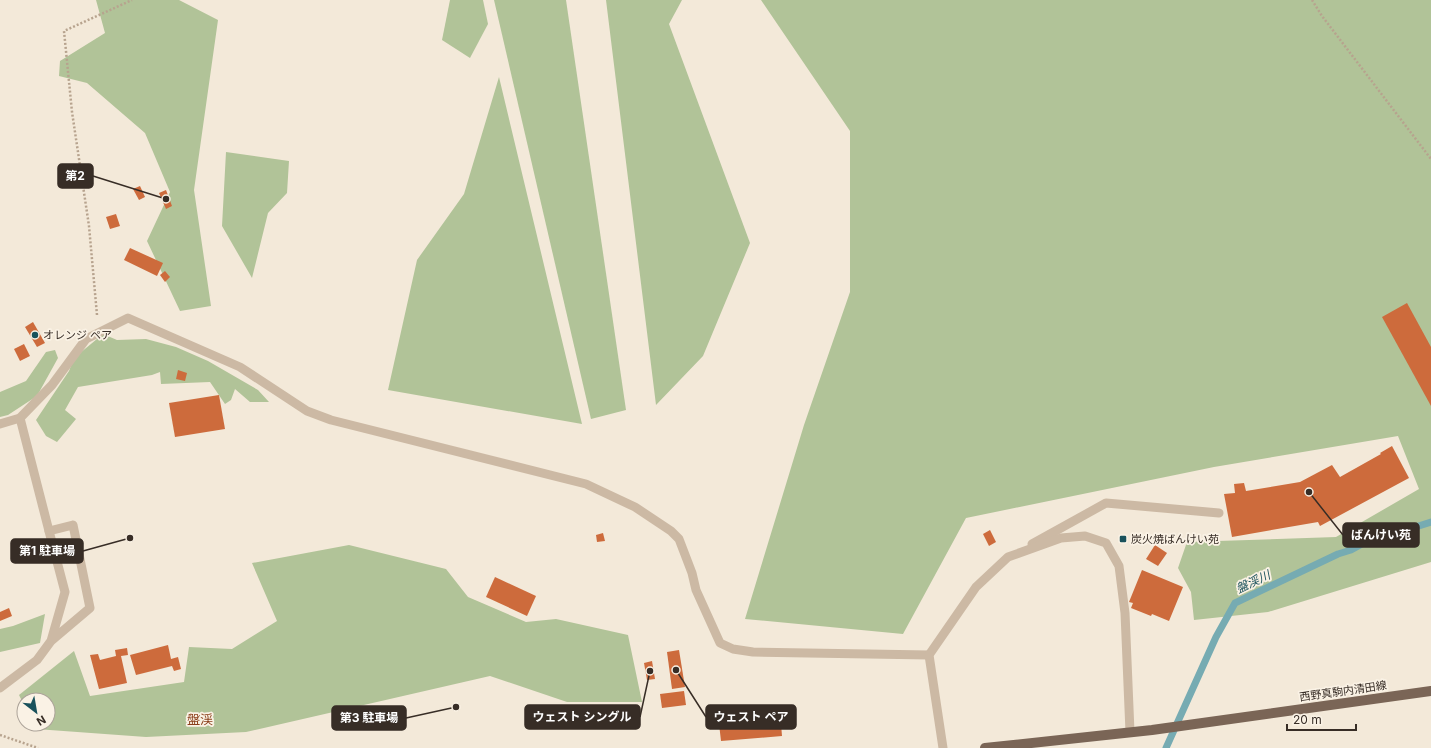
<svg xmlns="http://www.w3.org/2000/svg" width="1431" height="748" viewBox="0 0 1431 748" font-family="Inter,'Noto Sans JP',sans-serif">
  <rect width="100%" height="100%" fill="#f3e9d9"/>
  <g fill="#b1c398">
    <polygon points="96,0 179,0 218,20 194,190 211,306 180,311 147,241 170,192 145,133 87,83 59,76 60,61 105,33"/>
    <polygon points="450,0 483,0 488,24 470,58 442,40"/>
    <polygon points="494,0 566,0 626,410 591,419"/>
    <polygon points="606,0 682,0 669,24 750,243 703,356 656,405"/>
    <polygon points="761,0 1431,0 1431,562 1268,612 1194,620 1191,592 1178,568 1187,542 1336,537 1419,489 1398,436 1214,467 966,518 903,634 745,619 804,425 850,292 850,131"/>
    <polygon points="499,77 582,424 388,390 417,260 464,194"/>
    <polygon points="226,152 289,161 287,193 268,213 252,278 222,226"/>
    <polygon points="103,334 117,340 146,339 176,347 208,361 258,390 269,402 250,402 235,389 231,400 225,404 210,382 161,384 160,372 152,375 78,387 65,410 76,419 57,442 46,436 36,420 69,371 74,358"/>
    <polygon points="55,350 58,358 37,396 8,415 0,417 0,392 26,381 46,352"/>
    <polygon points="349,545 446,569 468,597 526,622 556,619 628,635 642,702 567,702 490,676 246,732 146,737 36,729 34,724 48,724 48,700 24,700 24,705 19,695 74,651 90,696 184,682 189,647 232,649 277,621 252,563"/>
    <polygon points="45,614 40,643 0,652 0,629 13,626"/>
  </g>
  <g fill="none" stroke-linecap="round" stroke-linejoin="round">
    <polyline stroke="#76abb2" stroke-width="7" points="1166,748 1216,637 1235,603 1338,554 1351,550 1362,544 1431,522"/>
  </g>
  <g fill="#cd6b3c">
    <polygon points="140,186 145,197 139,200 133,189"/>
    <polygon points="166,190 172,206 166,209 159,193"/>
    <polygon points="116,214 120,226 110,229 106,217"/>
    <polygon points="130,248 163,263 157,276 124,260"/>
    <polygon points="165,271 170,277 165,282 160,275"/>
    <polygon points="1407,303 1431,347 1431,406 1382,317"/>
    <polygon points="33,322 45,343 37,347 25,327"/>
    <polygon points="24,344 30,356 20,361 14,349"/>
    <polygon points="178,370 187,373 185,381 176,379"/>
    <polygon points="219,395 225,429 175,437 169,403"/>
    <polygon points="1392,446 1409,478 1320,526 1318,522 1232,537 1224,494 1235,493 1234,484 1244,483 1246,491 1300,482 1332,465 1340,477 1381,454 1380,453"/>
    <polygon points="990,530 996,542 989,546 983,534"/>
    <polygon points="603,533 605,541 597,542 596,535"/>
    <polygon points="1155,545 1167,553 1158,566 1146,559"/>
    <polygon points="1142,570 1183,587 1169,621 1152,614 1151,616 1131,608 1133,603 1129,602"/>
    <polygon points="495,577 536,596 527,616 486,597"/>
    <polygon points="9,608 12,616 0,621 0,612"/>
    <polygon points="168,645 171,659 178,657 181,669 174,671 172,666 136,675 130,655"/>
    <polygon points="127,648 128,655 121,656 127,683 99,689 90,655 98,654 100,660 116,656 115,650"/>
    <polygon points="679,650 685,687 672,689 667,652"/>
    <polygon points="652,661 655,679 647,680 644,663"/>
    <polygon points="684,691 686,705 662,708 660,694"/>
    <polygon points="775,706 775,712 780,711 782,736 721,741 718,715 736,714 735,708 745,707 746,713 766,712 766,707"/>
  </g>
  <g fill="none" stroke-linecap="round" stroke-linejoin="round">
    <g stroke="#b7a38e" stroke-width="2.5" stroke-dasharray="2 2" stroke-linecap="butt">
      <polyline points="1312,0 1322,16 1431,159"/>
      <polyline points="97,315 89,226 72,112 64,31 132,0"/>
      <polyline points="0,735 38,748"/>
    </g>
    <g stroke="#ccb9a4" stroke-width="9">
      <polyline points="20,418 49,531"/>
      <polyline points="0,424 20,418 52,385 86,339 128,318 240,367 307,411 331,420 586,484 635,507 671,531 679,539 692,573 696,590 720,643 733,649 753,652 929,655"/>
      <polyline points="1032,544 1106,503 1219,513"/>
      <polyline points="0,688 37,660 51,641 90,608 73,525 49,531 65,592 51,641"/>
      <polyline points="943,748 929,655 976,587 1008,557 1061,538 1085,536 1106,543 1119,566 1125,613 1130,732"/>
    </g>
    <polyline stroke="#7a6556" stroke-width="10" points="985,748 1152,730 1431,691"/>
  </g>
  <g fill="#19515b" stroke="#faf2e5" stroke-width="1.5">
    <circle cx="35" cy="335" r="4"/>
    <rect x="1119" y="535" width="8" height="8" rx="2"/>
  </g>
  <g text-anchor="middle" stroke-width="3.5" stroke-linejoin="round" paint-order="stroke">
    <g font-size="11" fill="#372d26" stroke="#faf2e5" text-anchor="start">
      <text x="43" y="339">オレンジ ペア</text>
      <text x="1131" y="543">炭火焼ばんけい苑</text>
    </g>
    <g font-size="11" fill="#372d26" stroke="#faf2e5">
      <text transform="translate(1343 691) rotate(-8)" y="4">西野真駒内清田線</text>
    </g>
    <g font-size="12" font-style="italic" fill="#19515b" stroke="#faf2e5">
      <text transform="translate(1253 582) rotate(-25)" y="4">盤渓川</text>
    </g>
    <g font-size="13" fill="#8a3e1a" stroke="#faf2e5">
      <text x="200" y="724">盤渓</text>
    </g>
  </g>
  <path fill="none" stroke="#372d26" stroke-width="1.5" d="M166 199L93 176M1309 492L1343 535M130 538L83 551M650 671L640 717M676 670L706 717M456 707L406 718"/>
  <g fill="#372d26" stroke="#faf2e5" stroke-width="1.5">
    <circle cx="166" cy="199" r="4"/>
    <circle cx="1309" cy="492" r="4"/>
    <circle cx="130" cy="538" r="4"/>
    <circle cx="650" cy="671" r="4"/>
    <circle cx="676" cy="670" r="4"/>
    <circle cx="456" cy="707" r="4"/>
  </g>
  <g fill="#372d26" stroke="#372d26" stroke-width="1.5">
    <rect x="58" y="164" width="35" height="24" rx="4"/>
    <rect x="1343" y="523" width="76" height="24" rx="4"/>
    <rect x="11" y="539" width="72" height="24" rx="4"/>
    <rect x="525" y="705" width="115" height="24" rx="4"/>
    <rect x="706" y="705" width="90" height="24" rx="4"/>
    <rect x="332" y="706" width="74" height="24" rx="4"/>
  </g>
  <g font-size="12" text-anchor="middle" font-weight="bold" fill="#fff">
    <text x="75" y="180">第2</text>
    <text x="1381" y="539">ばんけい苑</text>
    <text x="47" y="555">第1 駐車場</text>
    <text x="582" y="721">ウェスト シングル</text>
    <text x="751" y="721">ウェスト ペア</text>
    <text x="369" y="722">第3 駐車場</text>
  </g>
  <g transform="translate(36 712) rotate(149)"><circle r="19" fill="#faf2e5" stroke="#aca399"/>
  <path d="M0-3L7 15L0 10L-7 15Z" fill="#19515b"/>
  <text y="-6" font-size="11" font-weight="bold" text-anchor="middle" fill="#372d26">N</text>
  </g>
  <path d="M1287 724v6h69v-6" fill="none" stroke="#372d26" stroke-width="2"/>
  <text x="1293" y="724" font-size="12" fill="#372d26" stroke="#faf2e5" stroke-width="3" paint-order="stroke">20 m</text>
</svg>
